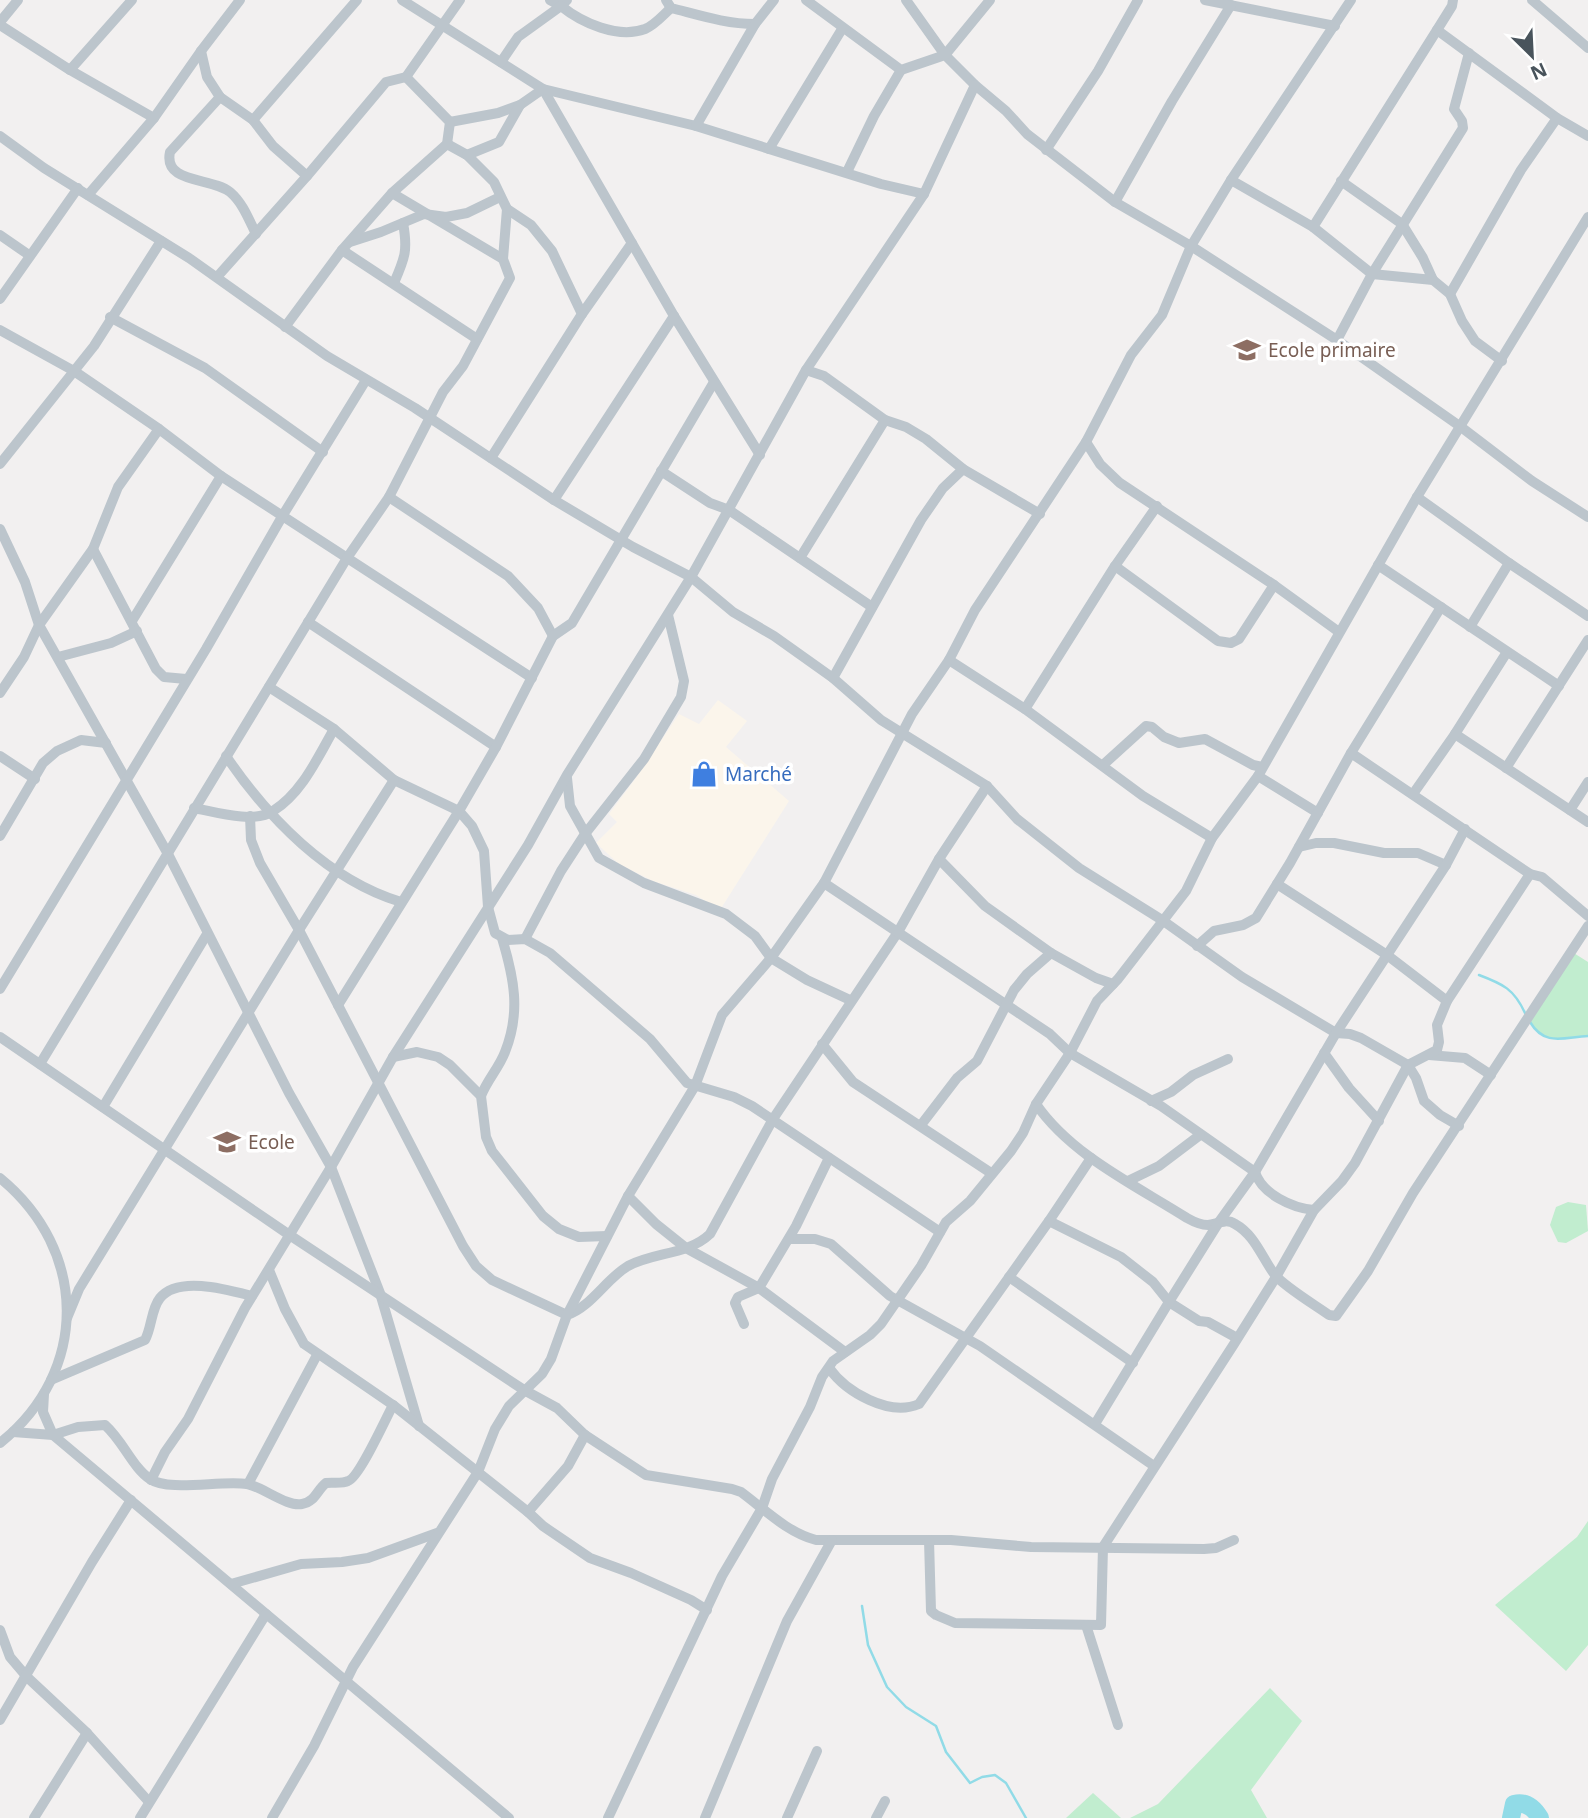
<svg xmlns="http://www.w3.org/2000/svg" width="1588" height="1818" viewBox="0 0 1588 1818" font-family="'Noto Sans',sans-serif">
  <rect width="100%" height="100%" fill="#f2f0f0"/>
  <polygon fill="#fbf5eb" points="718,700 747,721 726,747 789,801 720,910 696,895 653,881 619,864 596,843 617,822 609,814 636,778 679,714 699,724"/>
  <g fill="#c1edcf">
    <path d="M1569 950 1588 962V1036C1558 1038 1544 1046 1527 1017Z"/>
    <polygon points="1568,1202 1586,1205 1588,1231 1566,1243 1558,1242 1550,1225 1556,1207"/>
    <polygon points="1588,1521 1588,1645 1566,1671 1495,1605 1577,1537"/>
    <polygon points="1270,1688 1302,1721 1251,1790 1267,1818 1130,1818 1158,1804"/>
    <polygon points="1093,1793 1121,1818 1066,1818"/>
  </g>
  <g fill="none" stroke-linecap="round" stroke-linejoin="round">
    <g stroke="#91dbe7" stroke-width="2.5">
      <path d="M1479 975C1503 984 1514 989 1525 1013"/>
      <path d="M1530 1022C1545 1047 1564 1037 1588 1036"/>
      <polyline points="862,1606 868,1645 887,1687 906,1707 936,1726 946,1752 970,1783 982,1777 995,1775 1006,1783 1026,1818"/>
    </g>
    <path stroke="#91dbe7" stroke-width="18" d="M1511 1818 1514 1804C1526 1801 1534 1808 1540 1818"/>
    <g stroke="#bcc5cc" stroke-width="10">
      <polyline points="402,0 543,89 674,316 760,455"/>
      <polyline points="550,0 561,6 567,0"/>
      <path d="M666 0 671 8C699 15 726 24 755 24"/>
      <polyline points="806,0 901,70 945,55 975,85 1006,111 1027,134 1115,202 1191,246 1337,340 1461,427 1532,481 1588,517"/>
      <polyline points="906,0 945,55 990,0"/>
      <polyline points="1205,0 1335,26"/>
      <polyline points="1532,0 1588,48"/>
      <polyline points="0,22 18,0"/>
      <polyline points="0,25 70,70 154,118"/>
      <polyline points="1437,30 1557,118 1588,136"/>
      <polyline points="201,51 207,77 220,97 253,120 273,146 307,176"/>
      <path d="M501 62 518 37 561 6C582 23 618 39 645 29 655 25 663 15 671 8"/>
      <polyline points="70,70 132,0"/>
      <path d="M220 97 170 152C163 184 212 177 230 192 243 203 249 220 256 234"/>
      <polyline points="253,120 357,0"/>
      <polyline points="450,122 498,113 520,105 543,89 696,126 881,184 924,194"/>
      <polyline points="696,126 755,24 774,0"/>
      <polyline points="0,136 44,168 189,258 327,356 415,408 554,500 633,547 691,577 733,612 774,636 833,678 881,720 987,786 1017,819 1079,868 1162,920 1242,977 1336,1033 1350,1034 1361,1038 1408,1065 1416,1078 1424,1101 1440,1115 1459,1126"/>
      <polyline points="447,144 467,155 494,182 507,209 531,225 552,251 582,314"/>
      <polyline points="769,149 842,29"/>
      <polyline points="1046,150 1098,71 1138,0"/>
      <polyline points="467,155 499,142 520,105"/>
      <polyline points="847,172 874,116 901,70"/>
      <polyline points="1231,180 1313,227 1372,274 1433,280 1450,294 1462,321 1475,341 1502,361"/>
      <polyline points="1341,181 1402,224 1423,258 1433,280"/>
      <polyline points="392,193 503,259"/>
      <polyline points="88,195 154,118 201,51 240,0"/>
      <polyline points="1115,202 1172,101 1231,5"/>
      <polyline points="1313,227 1437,30 1452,6 1453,0"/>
      <polyline points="0,235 29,255"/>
      <polyline points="350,242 381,232 424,214 446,217 467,213 500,197"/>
      <polyline points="342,250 477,339"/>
      <polyline points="217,277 307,176 386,82 406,77 460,0"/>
      <path d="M394 283C405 258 408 250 403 223"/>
      <polyline points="1450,294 1521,170 1557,118"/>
      <polyline points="0,299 78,188"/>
      <polyline points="110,317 205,368 323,452"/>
      <polyline points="285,327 342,250 392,193 447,144 450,122 406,77"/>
      <polyline points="0,330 74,371 159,429 221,476 532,678"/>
      <polyline points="1337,340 1372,274 1463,128 1462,121 1454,109 1469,53"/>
      <polyline points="806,370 824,376 885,420 906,427 926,439 963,469 1040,514"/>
      <polyline points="1086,442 1100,464 1120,483 1274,585 1339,632"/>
      <polyline points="491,458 582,314 632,243"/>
      <polyline points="0,464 94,346 161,241"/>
      <polyline points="661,471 710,503 729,510 872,607"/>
      <polyline points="389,497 508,576 538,608 553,636"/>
      <polyline points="1417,497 1509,563 1588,616"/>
      <polyline points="554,500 674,316"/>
      <polyline points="0,529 25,582 39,625 168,854 289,1093 331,1167 380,1293 419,1426"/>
      <polyline points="93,549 156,669 164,677 186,679"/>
      <polyline points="800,558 885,420"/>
      <polyline points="1378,565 1559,686"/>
      <polyline points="1115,566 1218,641 1231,643 1239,639 1274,585"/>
      <polyline points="132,621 221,476"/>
      <polyline points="308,622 496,747"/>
      <polyline points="1470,627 1509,563"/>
      <polyline points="58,657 111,643 137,631"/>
      <polyline points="949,660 1025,709 1143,796 1212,838"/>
      <polyline points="833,678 921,520 943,488 963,469"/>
      <polyline points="269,687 334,729 394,780 459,811 472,826 484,851 488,907 495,933 508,940 525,939 550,953 650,1039 687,1083 734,1097 752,1106 940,1232"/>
      <polyline points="0,693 24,657 39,625 93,549 118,487 159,429"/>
      <polyline points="1025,709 1115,566 1157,506"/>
      <polyline points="1455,734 1588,822"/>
      <polyline points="1351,753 1530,874 1542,877 1588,916"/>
      <polyline points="0,756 35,779"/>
      <path d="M226 756C268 818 328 880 401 902"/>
      <polyline points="1103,765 1146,726 1152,727 1164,737 1179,743 1205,739 1253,765 1262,767"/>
      <polyline points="1506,768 1588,640"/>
      <polyline points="1258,776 1318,813"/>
      <polyline points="567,778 570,806 599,858 644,883 726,914 755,936 771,958 807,980 850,1000"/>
      <polyline points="1413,794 1455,734 1507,652"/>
      <path d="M194 808C215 812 254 824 273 811 302 793 318 757 334 729"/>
      <polyline points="1570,810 1588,782"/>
      <path d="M250 816 251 840 260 863 299 930 463 1246 476 1266 492 1280 567 1315C591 1307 606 1279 628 1266 654 1252 688 1255 710 1234L773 1119 898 932 939 859 987 786"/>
      <polyline points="0,836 43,763 57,751 81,740 106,743"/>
      <polyline points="1299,847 1316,843 1334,843 1384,853 1418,853 1446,865"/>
      <polyline points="939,859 985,906 1051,953 1096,978 1113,984"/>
      <path d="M824 883 1050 1034 1070 1053 1161 1106 1255 1172C1262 1194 1292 1208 1314 1210"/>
      <polyline points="1277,884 1387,955 1447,1001"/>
      <polyline points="525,939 561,871 585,834 644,759 681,697 684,681 668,615"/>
      <polyline points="1197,946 1214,931 1243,925 1256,918 1290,863 1351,753 1441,607"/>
      <polyline points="0,989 206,649 283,515 366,380"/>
      <polyline points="338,1005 459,811 496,747 553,636 572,623 714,382"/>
      <path d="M0 1037 288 1234 524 1390 557 1408 585 1435 646 1475 732 1489 741 1492C764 1509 788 1533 816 1540H951L1031 1547 1204 1549 1216 1548 1234 1540"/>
      <polyline points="822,1044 853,1082 991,1173"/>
      <polyline points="1324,1053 1349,1088 1379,1121"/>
      <polyline points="1429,1055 1465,1058 1491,1075"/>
      <polyline points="393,1057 417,1052 438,1057 450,1065 481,1096 486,1137 492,1151 543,1216 559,1229 579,1237 607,1236"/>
      <polyline points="40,1064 347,558 389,497 443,392 463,366 510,278 503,259 507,209"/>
      <path d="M481 1096C487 1080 499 1068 505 1052 521 1012 514 978 502 938"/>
      <polyline points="1151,1101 1171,1092 1193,1075 1228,1059"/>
      <path d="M1036 1104C1071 1155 1135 1185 1187 1218 1194 1222 1200 1225 1208 1225 1217 1224 1226 1218 1235 1224 1255 1235 1262 1258 1275 1275 1285 1287 1315 1305 1329 1315L1336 1316 1368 1271 1413 1193 1588 926"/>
      <polyline points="103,1107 207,934"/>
      <polyline points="921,1125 957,1078 977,1061 1014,990 1027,974 1051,953"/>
      <path d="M0 1178C88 1250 90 1371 0 1443"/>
      <polyline points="1128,1181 1159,1166 1200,1135"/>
      <polyline points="628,1196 656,1224 686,1248 759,1288 845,1352"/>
      <polyline points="1049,1221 1121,1257 1153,1282 1169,1302 1199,1321 1208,1322 1237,1338"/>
      <polyline points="789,1239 815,1239 831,1244 890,1296 980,1346 1154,1466"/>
      <polyline points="269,1270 285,1309 304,1344 393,1405 528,1512 543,1526 590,1558 631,1573 691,1600 707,1610"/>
      <polyline points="1009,1277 1133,1363"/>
      <polyline points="67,1318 79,1289 299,930 394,780"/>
      <polyline points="744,1324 735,1303 738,1297 759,1288 796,1226 829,1158"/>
      <path d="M829 1368C846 1392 889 1417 919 1404L1049 1221 1091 1158"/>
      <path d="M51 1380 145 1340C152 1327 151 1309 160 1298 178 1275 229 1290 252 1296"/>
      <polyline points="44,1394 43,1412 53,1435 509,1818"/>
      <polyline points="1095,1424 1169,1302 1219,1222 1255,1172 1336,1033 1446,865 1465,829"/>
      <path d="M13 1432 53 1435 78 1427 105 1425C123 1441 133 1468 150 1479 169 1492 221 1480 247 1484 263 1487 287 1507 302 1504 315 1502 317 1490 326 1483 332 1482 342 1484 348 1481 359 1478 386 1418 393 1405"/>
      <polyline points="151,1480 165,1452 188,1419 245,1308 331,1167 393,1057 528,845 567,775 691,577 806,370 924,194 975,85"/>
      <polyline points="248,1484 317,1355"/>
      <polyline points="528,1512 568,1466 585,1435"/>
      <polyline points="929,1540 931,1611 936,1615 955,1623 1101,1625 1103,1547 1234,1344 1276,1277 1314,1210 1342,1181 1355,1163 1408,1065 1437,1050 1439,1042 1437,1025 1447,1001 1530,874"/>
      <polyline points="231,1584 301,1564 342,1562 368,1558 437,1533"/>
      <polyline points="1086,1625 1118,1725"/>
      <polyline points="0,1630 10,1657 27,1677 87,1733 149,1802"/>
      <polyline points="0,1720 92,1562 131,1500"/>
      <polyline points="34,1818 87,1733"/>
      <polyline points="140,1818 266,1614"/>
      <polyline points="272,1818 314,1746 353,1667 478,1472 495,1429 509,1406 542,1374 551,1359 567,1315 628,1196 695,1086 722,1015 771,958 824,883 912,714 949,660 975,610 1086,442 1131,355 1162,315 1191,246 1231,180 1351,0"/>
      <polyline points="608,1818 722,1576 762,1508 772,1479 810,1407 822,1377 833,1361 870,1335 881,1324 921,1266 946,1222 970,1201 1011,1151 1023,1133 1036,1104 1070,1053 1097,1001 1118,979 1186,891 1212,838 1258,776 1417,497 1588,217"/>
      <polyline points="705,1818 787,1621 832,1540"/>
      <polyline points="787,1818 817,1751"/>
      <polyline points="876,1818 885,1801"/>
    </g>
  </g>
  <defs>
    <g id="school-bare" transform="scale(2.1)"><path d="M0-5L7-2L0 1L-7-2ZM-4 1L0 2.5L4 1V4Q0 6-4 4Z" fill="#8d6e63" stroke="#fff" stroke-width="2.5" paint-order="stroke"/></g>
    <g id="shop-bare" transform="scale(2.1)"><path d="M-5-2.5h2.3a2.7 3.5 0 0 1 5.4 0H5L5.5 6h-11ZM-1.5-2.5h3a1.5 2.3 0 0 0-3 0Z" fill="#3f7fe0" stroke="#fff" stroke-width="2.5" paint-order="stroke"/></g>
  </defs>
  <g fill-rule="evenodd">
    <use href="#school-bare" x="1247" y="350"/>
    <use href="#shop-bare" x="704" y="774"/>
    <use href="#school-bare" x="227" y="1142"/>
  </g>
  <g text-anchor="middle" stroke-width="7" stroke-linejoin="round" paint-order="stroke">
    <g font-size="19" fill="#785e54" stroke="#fff" text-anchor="start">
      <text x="1268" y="357">Ecole primaire</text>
      <text x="248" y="1149">Ecole</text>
    </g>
    <g font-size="19" fill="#366cbe" stroke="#fff" text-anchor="start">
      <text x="725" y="781">Marché</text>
    </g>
  </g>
  <g transform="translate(1532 56) rotate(156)" stroke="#ffffff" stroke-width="5" paint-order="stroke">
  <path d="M0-5L12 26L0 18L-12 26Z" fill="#49545c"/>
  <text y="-10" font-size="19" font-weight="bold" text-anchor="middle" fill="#49545c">N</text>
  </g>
</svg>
